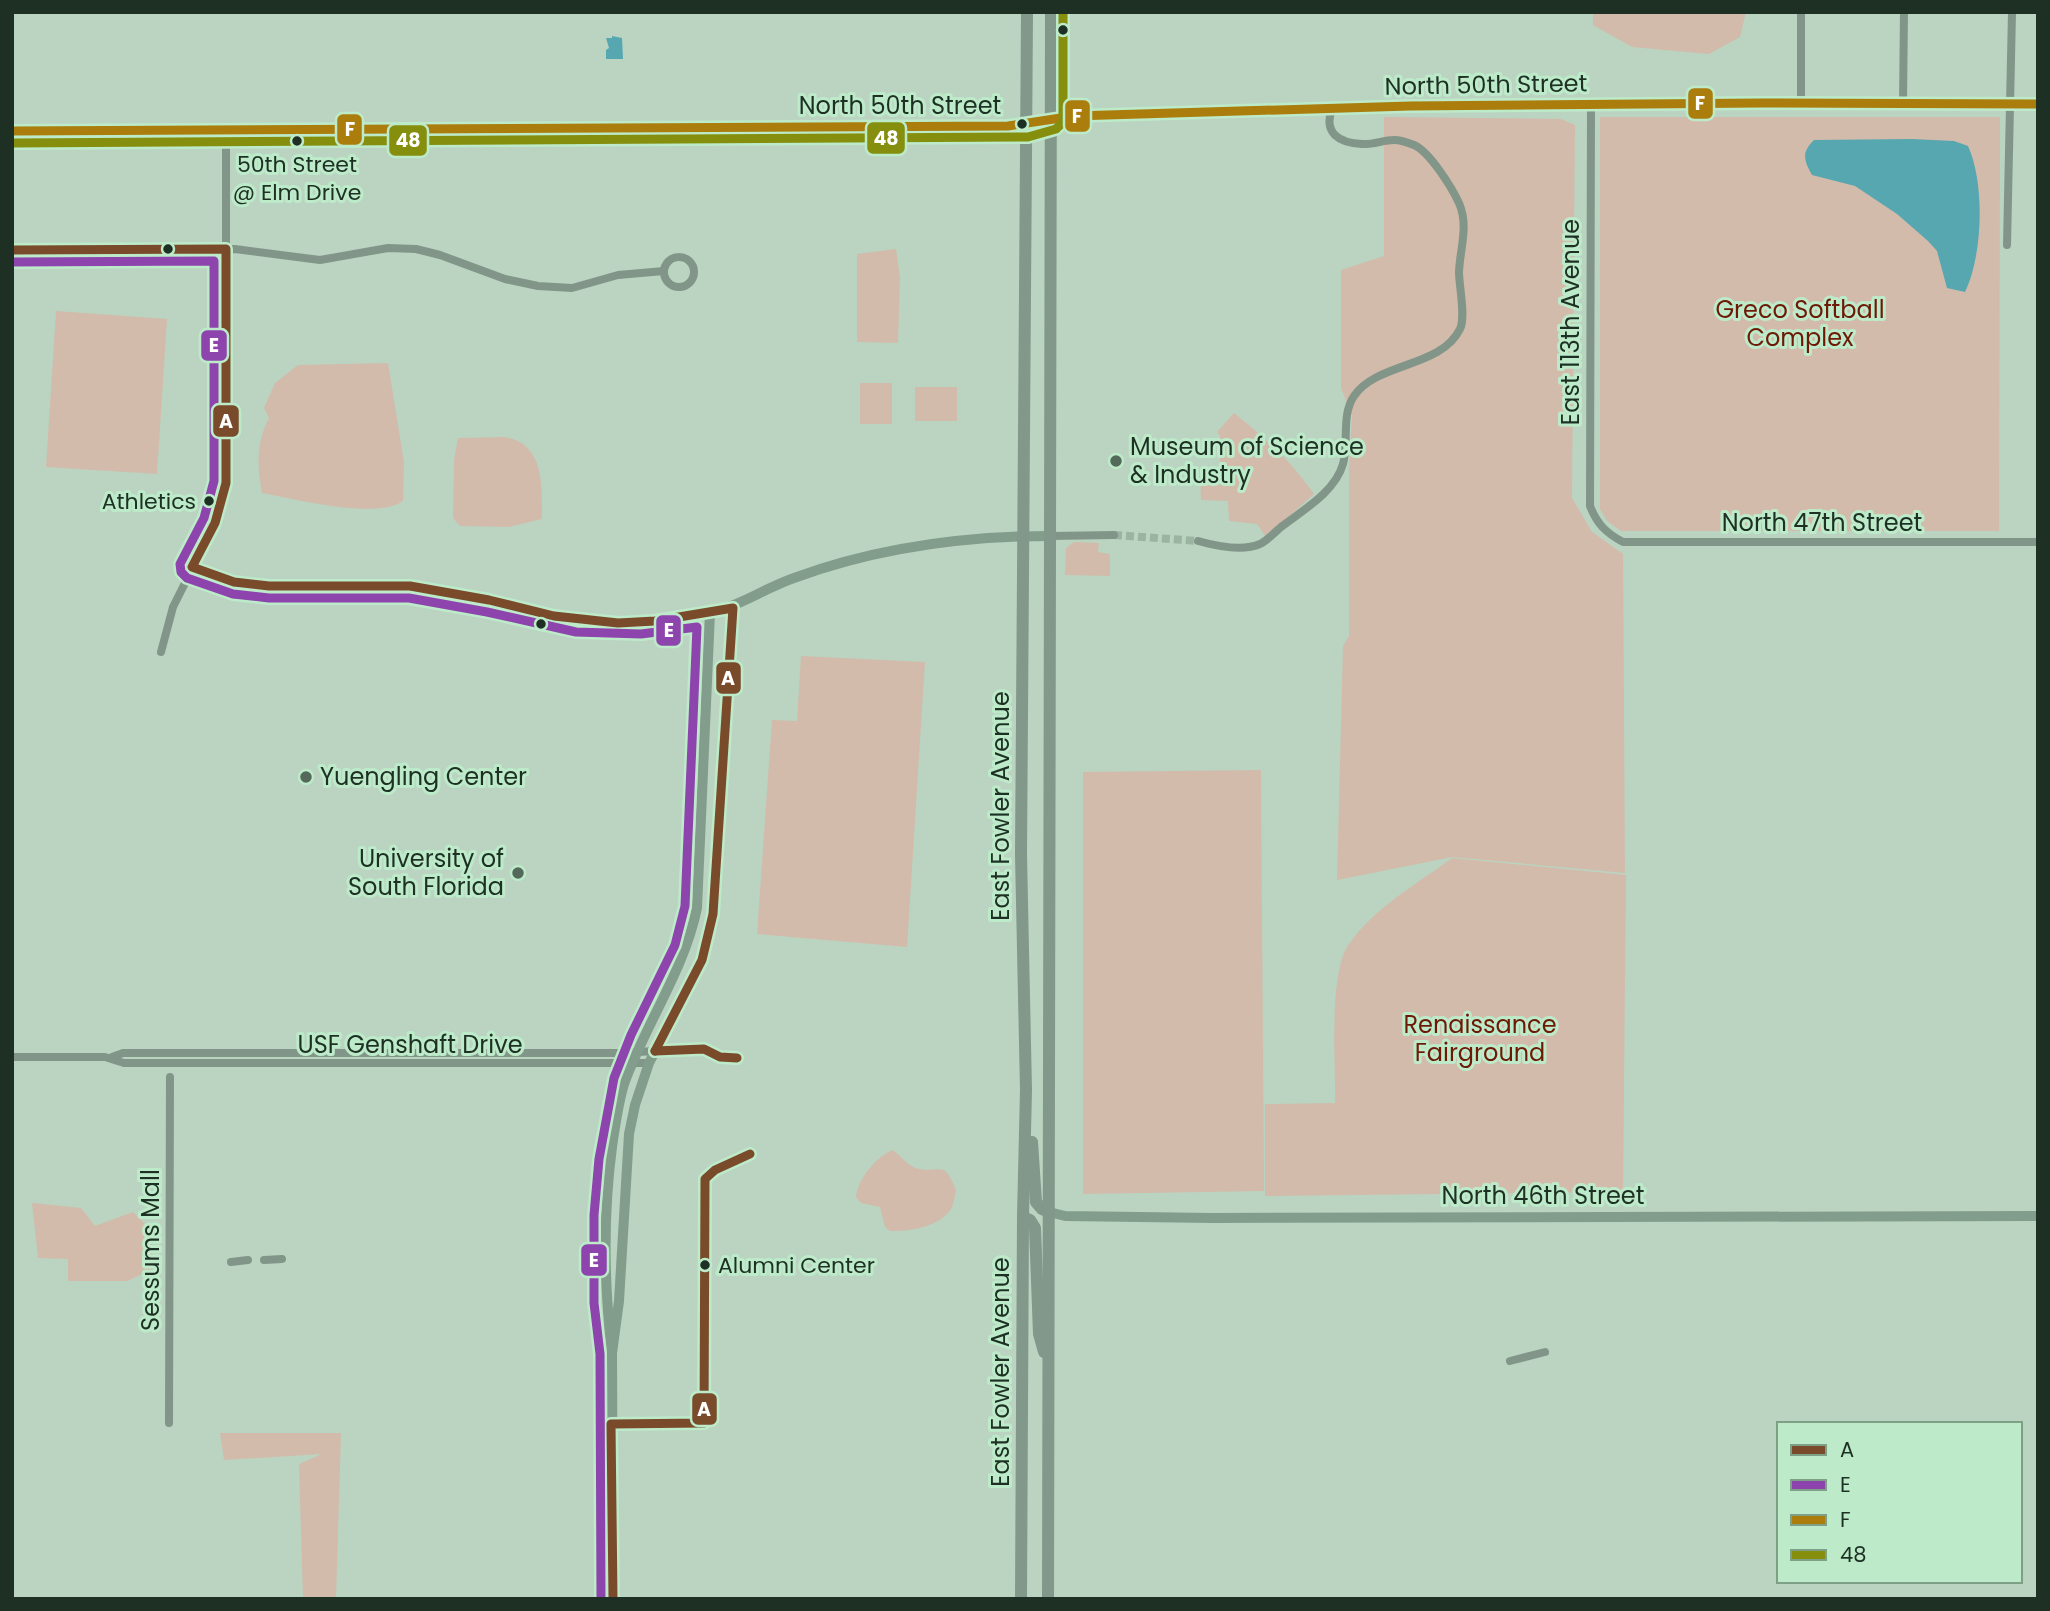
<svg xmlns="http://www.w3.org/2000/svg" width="2050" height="1611" viewBox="0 0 2050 1611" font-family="Poppins,sans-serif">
  <rect width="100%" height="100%" fill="#bad4c1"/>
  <g fill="#d2bbaa">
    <polygon points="1593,12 1746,12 1740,37 1709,54 1632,47 1593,25"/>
    <polygon points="1384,117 1561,119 1575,125 1572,498 1592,532 1623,554 1625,873 1452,857 1337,880 1343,646 1349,636 1349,470 1352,415 1341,388 1341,270 1384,256"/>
    <polygon points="1600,117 2000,117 1999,531 1621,531 1607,521 1600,509"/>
    <polygon points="896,249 900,278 898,343 857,342 857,254"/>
    <polygon points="56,311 167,319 157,474 46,467"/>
    <path d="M388 363 404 462 403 501C377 520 295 499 262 493 257 466 256 443 269 418L264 408 275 383 298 365Z"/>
    <rect x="860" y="383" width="32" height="41"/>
    <rect x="915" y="387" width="42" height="34"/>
    <path d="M1234 413C1263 436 1293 463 1314 494L1266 537 1257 524 1229 521 1228 501 1201 500 1200 474 1220 473V436L1217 432Z"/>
    <path d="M503 437C545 442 542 486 542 519L509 527 460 526 453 518 454 459 458 438Z"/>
    <polygon points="1074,542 1099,543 1098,552 1110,554 1110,576 1065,575 1066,548"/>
    <polygon points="801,656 925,662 907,947 757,934 772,720 797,721"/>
    <polygon points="1261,770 1264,1191 1083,1194 1083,772"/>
    <path d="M1452 858 1626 875 1623 1192 1265 1196V1104L1335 1103C1336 1064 1328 973 1349 944 1374 908 1417 884 1452 858Z"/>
    <path d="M892 1150C899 1154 903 1160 910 1165 923 1174 937 1167 944 1170 949 1173 953 1184 956 1190 955 1195 954 1202 952 1207 943 1226 909 1232 890 1231L885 1227 880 1207 861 1203 856 1197C859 1177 875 1159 892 1150Z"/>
    <polygon points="32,1203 81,1208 95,1226 133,1212 151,1230 153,1269 127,1281 68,1281 68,1259 38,1258"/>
    <polygon points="220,1433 341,1433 336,1599 303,1599 299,1464 322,1454 224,1460"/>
  </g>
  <g fill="#56a7b0">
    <polygon points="612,36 622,38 623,59 606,59 606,50 609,48 606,38 612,38"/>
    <path d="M1912 139 1954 141 1968 146C1985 183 1983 255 1965 292L1947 288 1937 251 1928 241 1897 214 1855 186 1812 175C1804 160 1801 153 1814 140Z"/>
  </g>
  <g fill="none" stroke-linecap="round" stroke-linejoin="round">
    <polyline stroke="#9bb3a1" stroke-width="8" stroke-dasharray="8 4" stroke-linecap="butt" points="1114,535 1198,541"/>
    <g stroke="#819688" stroke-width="8">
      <polyline points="1903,103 1904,12"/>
      <path d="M1591 104 1590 506C1597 524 1606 533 1623 542H2038"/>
      <polyline points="1801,104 1801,12"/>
      <polyline points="2007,245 2012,12"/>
      <polyline points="12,250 235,249 320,260 388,248 416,249 440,255 505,279 538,286 572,288 618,275 664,271"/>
      <circle cx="679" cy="272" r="15"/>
      <polyline points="1051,536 1114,535"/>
      <path d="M1198 541C1216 546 1242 552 1260 544 1268 540 1275 532 1281 527 1303 510 1335 492 1343 464 1349 443 1341 415 1354 396 1377 362 1441 368 1460 329 1466 317 1459 286 1459 272 1460 248 1469 226 1459 203 1452 188 1430 152 1414 145 1409 143 1399 140 1394 140 1383 140 1373 145 1362 144 1339 143 1323 133 1332 109"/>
      <polyline points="192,567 234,582 269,586 410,586 441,593 489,600 578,620 640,622 710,613"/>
      <polyline points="161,652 173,607 215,523 226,483 226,131"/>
      <polyline points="12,1057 105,1057 124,1063 649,1063"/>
      <polyline points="112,1057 123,1053 621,1053 655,1051"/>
      <polyline points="264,1260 282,1259"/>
      <polyline points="231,1262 248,1260"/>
      <polyline points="1510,1361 1545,1352"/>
      <polyline points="169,1423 170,1077"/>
    </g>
    <g stroke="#839d8c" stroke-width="10">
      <polyline points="12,131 288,131 1008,126 1074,116 1410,106 1760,103 2038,104"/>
      <polyline points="1049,1212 1065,1216 1212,1218 2038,1216"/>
      <path d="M612 1353C604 1285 603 1215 612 1147 615 1126 618 1104 624 1084 646 1023 684 971 697 908L710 613C740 606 765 588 794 578 876 548 964 536 1051 536"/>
      <polyline points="613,1599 612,1353 619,1301 629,1134 635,1105 649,1063 702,960 713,914 733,608"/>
    </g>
    <g stroke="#82988a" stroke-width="12">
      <polyline points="1032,1142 1036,1202 1042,1209 1049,1212"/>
      <polyline points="1023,1217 1030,1220 1035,1228 1039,1334 1044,1352"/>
      <polyline points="1021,1599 1023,1217 1026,1090 1021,855 1027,12"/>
      <polyline points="1048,1599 1051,12"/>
    </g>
    <g stroke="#bdebca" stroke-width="14">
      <g id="bus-1">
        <polyline points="12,250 226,249 226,483 215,523 192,567 234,582 269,586 410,586 489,600 554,616 618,623 655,621 733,608 713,914 702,960 655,1051"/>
        <polyline points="655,1051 704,1049 720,1057 737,1058"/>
        <polyline points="613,1599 611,1424 704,1423 705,1179 715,1170 750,1154"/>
      </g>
    </g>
    <g stroke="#bdebca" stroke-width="14">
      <polyline id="bus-2" points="12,262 214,261 214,481 204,518 180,564 181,572 187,578 233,594 269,598 409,598 487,612 576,632 641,634 697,627 685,906 675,945 631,1035 614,1078 599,1159 594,1215 594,1303 600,1354 601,1599"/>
    </g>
    <g stroke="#bdebca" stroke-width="14">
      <polyline id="bus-3" points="12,131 1008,126 1074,116 1410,106 1760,103 2038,104"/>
    </g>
    <g stroke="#bdebca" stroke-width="14">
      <polyline id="bus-4" points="12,143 1028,137 1056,129 1063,122 1063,12"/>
    </g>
    <use href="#bus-1" stroke="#7a4b2a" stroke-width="9"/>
    <use href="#bus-2" stroke="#8e44ad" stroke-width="9"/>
    <use href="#bus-3" stroke="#ab7d0c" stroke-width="9"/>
    <use href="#bus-4" stroke="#868e0e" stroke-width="9"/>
  </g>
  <g fill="#1d3023" stroke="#bdebca" stroke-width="2.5">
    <circle cx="1063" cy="30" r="6"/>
    <circle cx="1022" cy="124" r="6"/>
    <circle cx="297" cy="141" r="6"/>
    <circle cx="168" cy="249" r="6"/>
    <circle cx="209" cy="501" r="6"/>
    <circle cx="541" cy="624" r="6"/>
    <circle cx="705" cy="1265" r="6"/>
  </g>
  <g fill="#54695a" stroke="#bdebca" stroke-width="2.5">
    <circle cx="1116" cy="461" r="7"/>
    <circle cx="306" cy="777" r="7"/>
    <circle cx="518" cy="873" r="7"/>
  </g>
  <g text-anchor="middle" stroke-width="6" stroke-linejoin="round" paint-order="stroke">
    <g font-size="22" fill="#1d3023" stroke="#bdebca">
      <text x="297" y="172">50th Street<tspan x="297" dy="28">@ Elm Drive</tspan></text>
      <text x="196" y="509" text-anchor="end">Athletics</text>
      <text x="718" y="1273" text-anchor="start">Alumni Center</text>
    </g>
    <g font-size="24" fill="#1d3023" stroke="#bdebca">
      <text transform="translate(1486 85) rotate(-1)" y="8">North 50th Street</text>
      <text x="900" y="114">North 50th Street</text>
      <text transform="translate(1571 322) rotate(-90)" y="8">East 113th Avenue</text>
      <text x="1822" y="531">North 47th Street</text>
      <text transform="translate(1001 806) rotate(-90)" y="8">East Fowler Avenue</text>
      <text x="410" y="1053">USF Genshaft Drive</text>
      <text x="1543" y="1204">North 46th Street</text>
      <text transform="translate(151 1250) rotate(-90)" y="8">Sessums Mall</text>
      <text transform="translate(1001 1372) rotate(-90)" y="8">East Fowler Avenue</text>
    </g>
    <g font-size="24" fill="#6d1906" stroke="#bdebca">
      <text x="1800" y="318">Greco Softball<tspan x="1800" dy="28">Complex</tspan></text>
      <text x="1480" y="1033">Renaissance<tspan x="1480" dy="28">Fairground</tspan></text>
    </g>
    <g font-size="24" fill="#1d3023" stroke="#bdebca" text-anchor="start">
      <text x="1130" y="455">Museum of Science<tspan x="1130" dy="28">&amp; Industry</tspan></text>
      <text x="320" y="785">Yuengling Center</text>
      <text x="504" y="867" text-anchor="end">University of<tspan x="504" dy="28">South Florida</tspan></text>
    </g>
  </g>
  <g stroke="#bdebca" stroke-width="2.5">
    <rect x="1687" y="87" width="27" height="33" rx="7" fill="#ab7d0c"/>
    <rect x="1064" y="99" width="27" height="34" rx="7" fill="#ab7d0c"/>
    <rect x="336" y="113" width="27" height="33" rx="7" fill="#ab7d0c"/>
    <rect x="866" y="121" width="40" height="34" rx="7" fill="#868e0e"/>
    <rect x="388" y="124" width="40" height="33" rx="7" fill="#868e0e"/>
    <rect x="200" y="329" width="28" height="33" rx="7" fill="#8e44ad"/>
    <rect x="212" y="404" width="28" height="34" rx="7" fill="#7a4b2a"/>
    <rect x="655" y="614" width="27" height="33" rx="7" fill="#8e44ad"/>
    <rect x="715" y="661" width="27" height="34" rx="7" fill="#7a4b2a"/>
    <rect x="580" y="1243" width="28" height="34" rx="7" fill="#8e44ad"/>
    <rect x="691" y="1392" width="27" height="34" rx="7" fill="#7a4b2a"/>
  </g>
  <g font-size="19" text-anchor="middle" font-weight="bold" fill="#fff">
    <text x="1700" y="110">F</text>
    <text x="1077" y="123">F</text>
    <text x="350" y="136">F</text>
    <text x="886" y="145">48</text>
    <text x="408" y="147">48</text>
    <text x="214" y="352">E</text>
    <text x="226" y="428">A</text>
    <text x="669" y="637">E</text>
    <text x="728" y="685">A</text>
    <text x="594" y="1267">E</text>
    <text x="704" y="1416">A</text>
  </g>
  <rect width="2050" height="1611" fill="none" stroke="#1d3023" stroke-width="28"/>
  <rect x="1777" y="1422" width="245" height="161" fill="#bdebca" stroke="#7da087" stroke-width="2"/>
  <rect x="1791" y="1445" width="35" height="10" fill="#7a4b2a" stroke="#7da087" stroke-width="2"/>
  <text x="1840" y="1457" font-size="21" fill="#1d3023">A</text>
  <rect x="1791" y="1480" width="35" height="10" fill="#8e44ad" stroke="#7da087" stroke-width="2"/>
  <text x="1840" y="1492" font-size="21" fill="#1d3023">E</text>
  <rect x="1791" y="1515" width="35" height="10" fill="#ab7d0c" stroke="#7da087" stroke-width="2"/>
  <text x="1840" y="1527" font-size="21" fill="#1d3023">F</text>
  <rect x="1791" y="1550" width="35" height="10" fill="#868e0e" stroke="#7da087" stroke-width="2"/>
  <text x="1840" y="1562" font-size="21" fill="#1d3023">48</text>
</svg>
